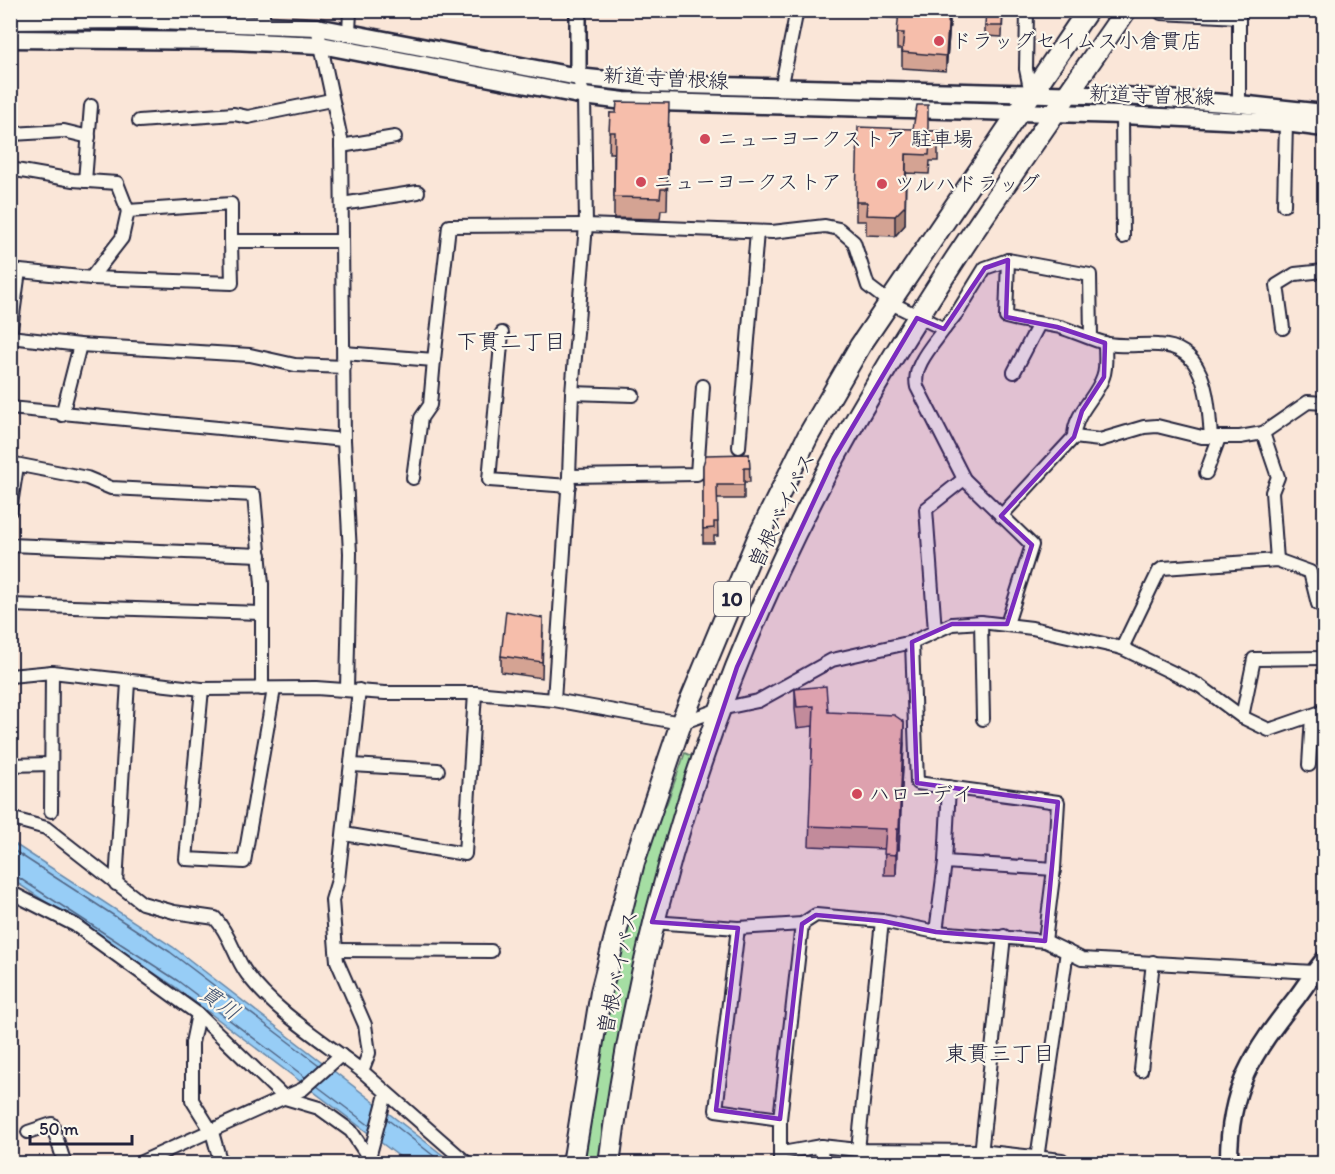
<svg xmlns="http://www.w3.org/2000/svg" width="1335" height="1174" viewBox="0 0 1335 1174" font-family="Itim,'Klee One',sans-serif">
  <rect width="100%" height="100%" fill="#fae6d8"/>
  <filter id="ink" filterUnits="userSpaceOnUse"><feTurbulence type="fractalNoise" baseFrequency=".0167" numOctaves="2"/><feDisplacementMap in="SourceGraphic" scale="12" xChannelSelector="R" yChannelSelector="G"/><feConvolveMatrix kernelMatrix="1 2 1 2 8 2 1 2 1" color-interpolation-filters="sRGB"/></filter>
  <g filter="url(#ink)">
    <path fill="#a5dea3" stroke="#64806f" stroke-width="1.5" d="M685 753 694 757C651 890 618 1024 600 1163L583 1164 608 1008 628 918 654 825 667 803Z"/>
    <polygon fill="#97cdf6" stroke="#6889ab" stroke-width="1.5" points="10,841 173,947 453,1163 408,1163 174,986 11,879"/>
    <g fill="none" stroke-linecap="round" stroke-linejoin="round">
      <g stroke="#516686" stroke-width="1.5">
        <polyline points="10,848 170,952 319,1065"/>
        <polyline points="10,875 16,876 178,981 305,1077"/>
        <polyline points="317,1086 370,1126"/>
        <polyline points="387,1119 444,1164"/>
      </g>
      <g stroke="#22223b" stroke-width="16">
        <g id="minor">
          <polyline points="263,10 263,23"/>
          <polyline points="886,10 932,13 932,10"/>
          <polyline points="1027,10 1026,69 1031,93"/>
          <polyline points="1161,13 1239,17"/>
          <polyline points="317,27 341,139 344,440 350,553 347,689"/>
          <polyline points="349,33 350,10"/>
          <polyline points="781,89 797,10"/>
          <polyline points="1239,104 1239,10"/>
          <polyline points="1122,115 1123,237"/>
          <polyline points="139,121 234,114 248,117 331,100"/>
          <polyline points="10,143 12,134 64,131 89,137"/>
          <polyline points="341,146 395,137"/>
          <polyline points="10,169 73,180 117,183 128,211"/>
          <polyline points="85,181 91,106"/>
          <polyline points="342,204 418,192"/>
          <polyline points="1284,205 1286,123"/>
          <polyline points="1008,260 1090,275 1091,337"/>
          <polyline points="10,270 91,278 232,283 231,241 342,241"/>
          <polyline points="91,278 122,238 128,211 231,204 231,241"/>
          <polyline points="1283,328 1277,285 1295,274 1324,271"/>
          <path d="M944 329 959 310 985 268 1008 260 1006 317C1023 322 1042 323 1060 327 1076 332 1092 340 1108 344 1125 347 1141 344 1158 345 1207 346 1208 400 1211 437"/>
          <polyline points="502,333 489,480 569,486"/>
          <polyline points="10,337 80,345 250,355 295,365 344,367"/>
          <polyline points="10,337 19,271"/>
          <path d="M344 353 434 360 449 226 586 225 772 232 825 226 839 229 854 242 868 286 889 302 944 329C932 346 912 366 917 387L964 479 1032 545 1007 624"/>
          <polyline points="1014,372 1039,324"/>
          <polyline points="572,393 633,395"/>
          <polyline points="10,408 344,440"/>
          <polyline points="62,415 80,345"/>
          <polyline points="1263,433 1278,477 1272,492 1277,560"/>
          <path d="M1074 437C1074 413 1096 398 1103 377 1107 368 1105 354 1105 343"/>
          <polyline points="739,447 757,232"/>
          <polyline points="10,463 87,478 111,488 254,495 262,584 262,689"/>
          <polyline points="1206,473 1219,438"/>
          <polyline points="569,476 697,474 703,386"/>
          <polyline points="413,478 421,418 430,405 434,360"/>
          <polyline points="10,511 17,466"/>
          <polyline points="1001,516 1074,437 1100,440 1144,427 1157,426 1202,437 1240,437 1263,433 1308,402 1324,403"/>
          <polyline points="10,545 260,555"/>
          <polyline points="10,605 261,613"/>
          <polyline points="981,622 983,719"/>
          <polyline points="935,631 926,509 964,479"/>
          <polyline points="912,642 917,783 1058,802 1054,869 1045,941"/>
          <polyline points="1122,648 1159,571 1163,568 1277,560 1310,572 1318,604"/>
          <polyline points="10,676 52,672 202,689 316,688 385,693 475,693 554,700 681,723 720,709 758,701 832,660 912,642 952,624 981,622 1032,628 1122,648 1200,686 1242,717 1269,730 1324,711"/>
          <polyline points="202,689 186,859 244,862 274,689"/>
          <polyline points="554,700 569,476 572,393 586,225 584,96 578,77"/>
          <polyline points="1242,717 1254,659 1324,658"/>
          <polyline points="10,765 51,764"/>
          <polyline points="352,765 438,770"/>
          <polyline points="1309,765 1312,716"/>
          <polyline points="51,811 52,672"/>
          <path d="M10 818 46 828 142 903 174 912 215 918C231 936 234 956 247 974 275 1012 325 1042 362 1071L369 1053 365 1025 337 961 336 950 332 900 338 880 359 690"/>
          <polyline points="344,834 465,854 475,693"/>
          <polyline points="945,862 1054,869"/>
          <polyline points="116,884 128,682"/>
          <polyline points="10,892 75,925 198,1014 285,1098 319,1108 351,1131 369,1158 376,1164"/>
          <polyline points="652,922 738,928 802,924 816,915 882,921 936,932 1045,941 1082,959 1314,972"/>
          <polyline points="738,928 716,1110 780,1119 780,1164"/>
          <polyline points="936,932 945,862 949,787"/>
          <polyline points="336,950 491,951"/>
          <polyline points="198,1014 192,1043 192,1100 212,1132 221,1164"/>
          <polyline points="1141,1070 1153,962"/>
          <polyline points="362,1071 468,1164"/>
          <polyline points="780,1119 802,924"/>
          <polyline points="28,1132 52,1124 65,1164"/>
          <polyline points="821,1146 822,1164"/>
          <polyline points="858,1150 882,921"/>
          <polyline points="782,1153 821,1146 858,1150 980,1151 1062,1160 1062,1164"/>
          <polyline points="369,1158 386,1094"/>
          <polyline points="1037,1159 1067,951"/>
          <polyline points="137,1164 303,1089 341,1055"/>
          <polyline points="980,1164 1004,936"/>
        </g>
      </g>
      <g stroke="#22223b" stroke-width="20">
        <polyline id="tertiary" points="578,10 578,77"/>
      </g>
      <g stroke="#22223b" stroke-width="21">
        <g id="secondary">
          <polyline points="10,21 130,20 317,27 578,77 645,84 1124,96 1239,104 1324,113"/>
          <polyline points="10,39 232,41 321,45 584,96 624,101 1122,115 1286,123 1324,128"/>
          <path d="M1229 1164C1228 1089 1252 1054 1297 997 1306 985 1314 972 1324 960"/>
        </g>
      </g>
      <g stroke="#22223b" stroke-width="24">
        <g id="trunk">
          <polyline points="573,1164 601,992 634,862 681,723 760,533 808,436 860,346 1088,10"/>
          <path d="M609 1164C640 918 715 675 835 457 920 302 1025 156 1126 10"/>
        </g>
      </g>
      <use href="#minor" stroke="#fbf7ec" stroke-width="12"/>
      <use href="#tertiary" stroke="#fbf7ec" stroke-width="15"/>
      <use href="#secondary" stroke="#fbf7ec" stroke-width="16"/>
      <use href="#trunk" stroke="#fbf7ec" stroke-width="20"/>
    </g>
    <g fill="#d4a393" stroke="#22223b" stroke-width="1.5">
      <polygon points="1003,10 1002,37 985,36 985,26"/>
      <polygon points="950,22 946,71 902,68 902,49 897,49 897,33"/>
      <polygon points="610,113 669,124 667,210 661,210 660,219 614,218 614,153 609,153"/>
      <polygon points="928,131 938,131 938,161 930,161 929,174 906,173 905,225 895,236 866,235 866,221 856,221 856,202"/>
      <polygon points="749,454 750,482 744,482 744,499 717,499 718,536 714,536 714,543 703,543 703,465"/>
      <polygon points="543,633 542,678 501,672 501,656"/>
      <polygon points="795,689 828,712 904,743 899,850 897,850 896,875 884,875 885,849 809,846 813,726 797,728 795,709"/>
    </g>
    <g fill="#ac8578" stroke="#22223b" stroke-width="1.5">
      <polygon points="950,10 950,22 946,71 946,56"/>
      <polygon points="906,154 905,225 895,236 895,216"/>
      <polygon points="904,722 904,743 899,850 899,829"/>
      <polygon points="897,829 897,850 896,875 896,855"/>
    </g>
    <g fill="#f6beab" stroke="#22223b" stroke-width="1.5">
      <polygon points="899,10 949,10 946,56 902,52 904,33 897,33"/>
      <polygon points="986,10 1003,10 1002,26 985,26"/>
      <polygon points="617,102 669,103 667,189 661,189 660,198 614,197 615,132 609,132 610,113 616,113"/>
      <polygon points="917,105 928,105 928,131 938,131 938,142 930,141 929,155 906,154 905,206 895,216 866,215 867,202 856,202 858,127 913,129"/>
      <polygon points="749,454 750,468 744,468 744,485 717,485 718,522 714,522 714,528 703,529 703,465 706,455"/>
      <polygon points="506,611 543,618 542,662 501,656"/>
      <polygon points="826,686 828,712 894,715 904,722 899,829 897,829 896,855 884,854 886,829 809,826 814,706 797,707 795,689"/>
    </g>
  </g>
  <path fill="#7b2cbf" fill-opacity="0.2" stroke="#7b2cbf" stroke-width="4.5" stroke-linejoin="round" d="M1008 260 1006 317 1057 327 1105 343 1104 377 1082 411 1074 437 1001 516 1032 545 1007 624H952L912 642 917 783 1058 802 1045 941 936 932 882 921 816 915 802 924 780 1119 716 1110 738 928 652 922 737 667 834 458 917 318 944 329 985 268Z"/>
  <g fill="#d1495b" stroke="#fbf7ec" stroke-width="2">
    <circle cx="939" cy="41" r="6"/>
    <circle cx="705" cy="139" r="6"/>
    <circle cx="641" cy="182" r="6"/>
    <circle cx="882" cy="184" r="6"/>
    <circle cx="857" cy="794" r="6"/>
  </g>
  <g text-anchor="middle" stroke-width="4.5" stroke-linejoin="round" paint-order="stroke">
    <rect fill="#fbf7ec" stroke="#636270" stroke-width="1.5" x="714" y="582" width="36" height="34" rx="4.5"/>
    <g font-size="20" font-weight="bold" fill="#22223b">
      <text x="732" y="606">10</text>
    </g>
    <g font-size="21" fill="#22223b" stroke="#fbf7ec" text-anchor="start">
      <text x="951" y="48">ドラッグセイムス小倉貫店</text>
      <text x="717" y="146">ニューヨークストア 駐車場</text>
      <text x="653" y="189">ニューヨークストア</text>
      <text x="894" y="191">ツルハドラッグ</text>
      <text x="869" y="801">ハローデイ</text>
    </g>
    <g font-size="21" fill="#22223b" stroke="#fbf7ec">
      <text transform="translate(666 78) rotate(3)" y="7">新道寺曽根線</text>
      <text transform="translate(1152 95) rotate(2)" y="7">新道寺曽根線</text>
      <text transform="translate(782 510) rotate(-64)" y="7">曽根バイパス</text>
      <text transform="translate(618 972) rotate(-78)" y="7">曽根バイパス</text>
    </g>
    <g font-size="22" fill="#22223b" stroke="#fbf7ec">
      <text x="511" y="349">下貫二丁目</text>
      <text x="1000" y="1061">東貫三丁目</text>
    </g>
    <g font-size="22" font-style="italic" fill="#455573" stroke="#fbf7ec">
      <text transform="translate(220 1002) rotate(35)" y="8">貫川</text>
    </g>
  </g>
  <rect width="1335" height="1174" fill="none" stroke="#fbf7ec" stroke-width="36"/>
  <rect x="18" y="18" width="1299" height="1138" fill="none" stroke="#22223b" stroke-width="2" filter="url(#ink)"/>
  <path d="M30 1135v9h102v-9" fill="none" stroke="#22223b" stroke-width="3"/>
  <text x="39" y="1135" font-size="18" fill="#22223b" stroke="#fbf7ec" stroke-width="4.5" paint-order="stroke">50 m</text>
</svg>
